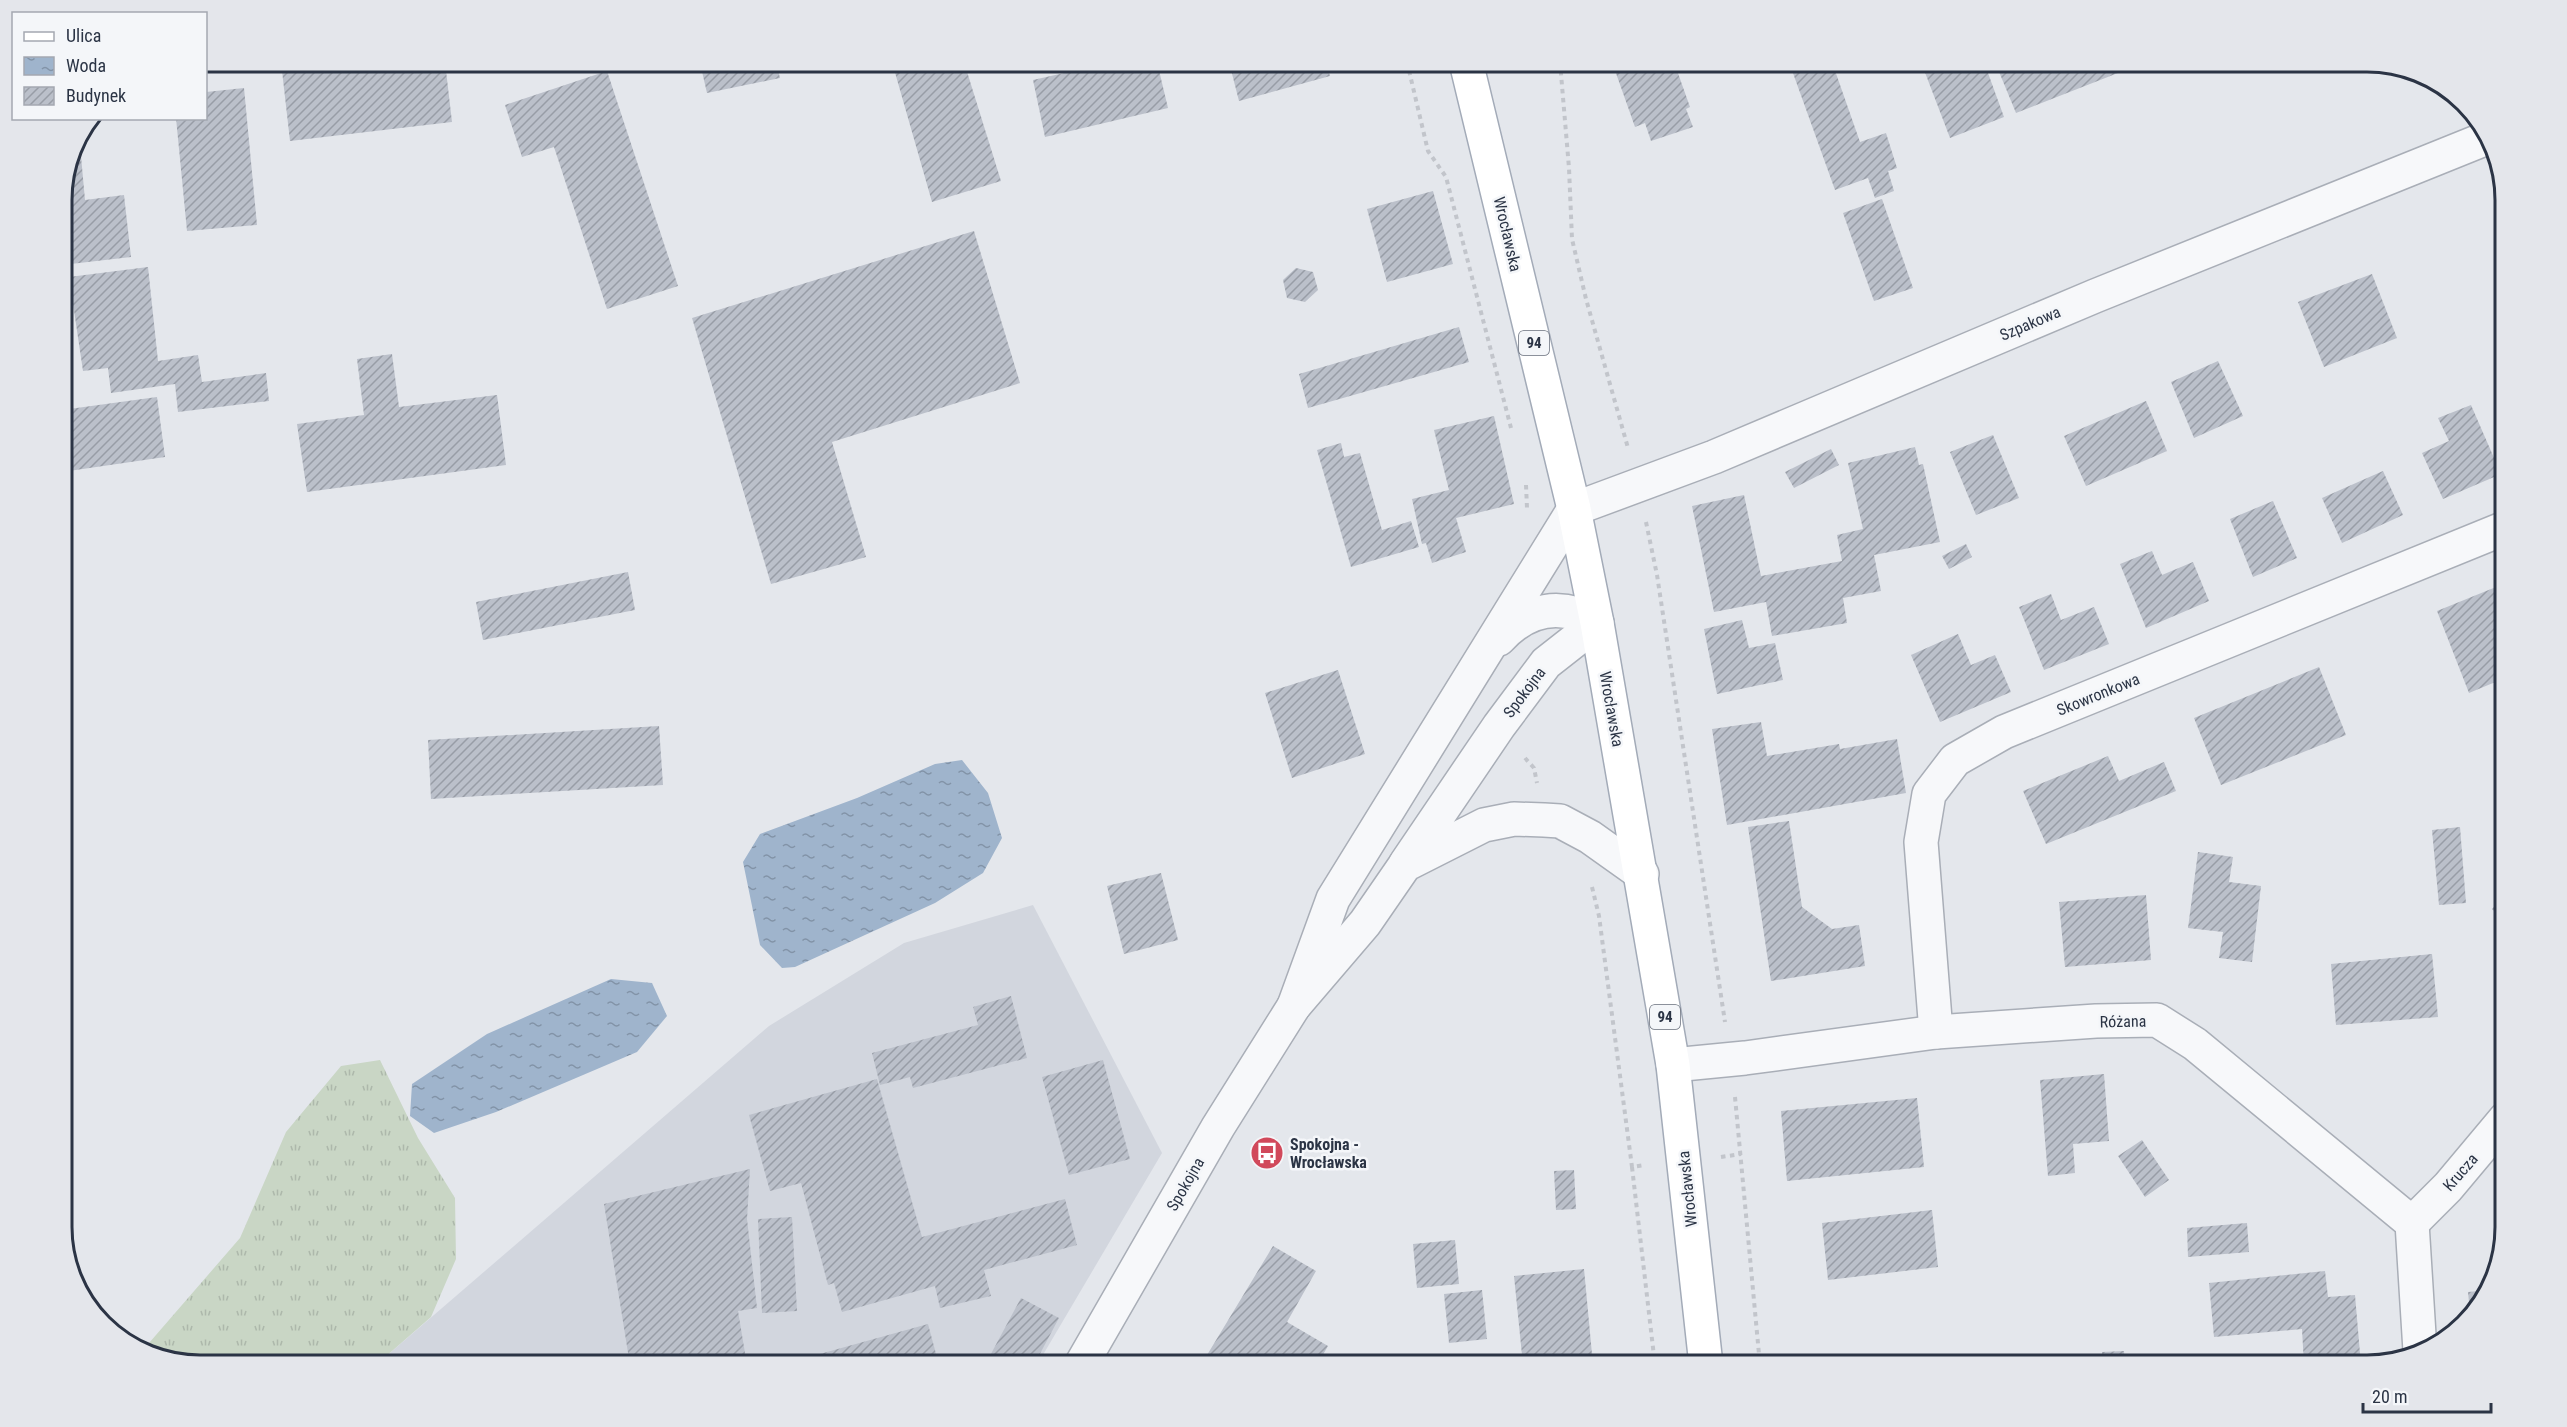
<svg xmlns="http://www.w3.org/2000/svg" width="2567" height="1427" viewBox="0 0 2567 1427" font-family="'Roboto Condensed',sans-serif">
  <defs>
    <pattern id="grass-tufts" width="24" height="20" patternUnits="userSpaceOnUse" patternTransform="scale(1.5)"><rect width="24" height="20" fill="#c9d6c5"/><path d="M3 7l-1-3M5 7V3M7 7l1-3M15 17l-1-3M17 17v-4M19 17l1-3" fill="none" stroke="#adb8ab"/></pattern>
    <pattern id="water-ripples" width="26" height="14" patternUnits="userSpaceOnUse" patternTransform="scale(1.5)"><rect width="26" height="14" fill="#9fb4cc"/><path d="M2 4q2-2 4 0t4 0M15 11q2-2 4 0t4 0" fill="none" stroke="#8293a7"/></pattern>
    <pattern id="building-hatch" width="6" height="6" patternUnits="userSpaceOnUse" patternTransform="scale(1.5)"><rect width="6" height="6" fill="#bbc0ca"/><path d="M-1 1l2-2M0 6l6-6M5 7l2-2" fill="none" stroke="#989da6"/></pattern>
  </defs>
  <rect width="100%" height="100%" fill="#e4e7ec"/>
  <polygon fill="#d2d6de" points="1033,905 1162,1153 1037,1365 376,1365 769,1026 904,943"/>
  <polygon fill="url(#grass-tufts)" points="380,1060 418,1138 455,1198 456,1259 431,1317 376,1365 200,1365 143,1350 240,1238 286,1132 341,1066"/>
  <g fill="url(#water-ripples)">
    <polygon points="962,760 988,793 1002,838 983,873 935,903 795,967 782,968 760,945 743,862 760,834 857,798 935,764"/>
    <polygon points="611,979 652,983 667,1016 637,1052 496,1112 434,1133 410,1116 412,1084 487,1034"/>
  </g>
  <g fill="url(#building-hatch)">
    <polygon points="281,62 445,62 452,122 290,141"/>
    <polygon points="648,62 776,62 780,78 707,93 700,63 650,73"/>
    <polygon points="892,62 964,62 1001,181 932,202"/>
    <polygon points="1113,62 1157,62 1168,108 1045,137 1033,80"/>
    <polygon points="1229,62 1326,62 1330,76 1239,101"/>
    <polygon points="1612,62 1674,62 1690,107 1686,109 1693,127 1651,141 1645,123 1635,127"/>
    <polygon points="1789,62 1832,62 1860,142 1886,133 1897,168 1888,171 1894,191 1875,198 1868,178 1835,190"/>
    <polygon points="1921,62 1984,62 2004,117 1950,138"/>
    <polygon points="1995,62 2146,62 2016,113"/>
    <polygon points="607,71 678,286 607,309 554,147 522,157 505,105"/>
    <polygon points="244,88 257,225 187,231 176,118 206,118 206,92"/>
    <polygon points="79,134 85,200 124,195 131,257 62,265 62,192 76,139"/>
    <polygon points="1433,191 1453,264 1387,282 1367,209"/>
    <polygon points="1882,199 1913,288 1874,301 1843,213"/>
    <polygon points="974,231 1020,383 832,442 866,557 771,584 692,318"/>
    <polygon points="148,267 158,361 198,355 202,382 266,373 269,401 178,412 175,384 111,393 108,368 83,371 69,277"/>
    <polygon points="1296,268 1313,272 1318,290 1305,302 1287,298 1283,280"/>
    <polygon points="2372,274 2397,338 2324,367 2298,302"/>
    <polygon points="1459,327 1469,362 1308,408 1299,374"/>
    <polygon points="392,354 399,407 497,395 506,465 307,492 297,424 364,415 357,359"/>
    <polygon points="2218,361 2243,416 2194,438 2171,382"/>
    <polygon points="157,397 165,457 62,472 62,410"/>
    <polygon points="2146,401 2167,451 2086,486 2064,436"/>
    <polygon points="2471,405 2501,474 2443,499 2422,453 2449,441 2438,418"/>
    <polygon points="1494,416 1514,504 1456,518 1466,552 1432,563 1426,543 1422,544 1412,499 1449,490 1434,430"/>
    <polygon points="1993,435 2019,498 1976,515 1950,452"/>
    <polygon points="1341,443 1344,457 1360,453 1382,530 1411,521 1419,547 1351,567 1317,450"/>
    <polygon points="1915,447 1919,465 1923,464 1940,542 1874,555 1881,591 1843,598 1847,623 1772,636 1766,602 1714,612 1692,506 1744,495 1761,576 1842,561 1837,535 1863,529 1848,463"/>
    <polygon points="1831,449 1839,465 1794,488 1785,472"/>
    <polygon points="2383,471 2403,515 2342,543 2322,498"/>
    <polygon points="2273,501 2297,558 2253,577 2230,519"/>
    <polygon points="1966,544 1972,557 1949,569 1942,556"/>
    <polygon points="2152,551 2162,575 2193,562 2209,601 2146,628 2120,564"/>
    <polygon points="628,572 635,610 483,640 476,602"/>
    <polygon points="2496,587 2505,611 2505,678 2469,693 2437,611"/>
    <polygon points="2051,594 2061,620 2094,607 2109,644 2044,670 2019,607"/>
    <polygon points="1742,620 1749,648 1775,643 1783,680 1717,694 1704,629"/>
    <polygon points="1958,634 1971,665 1995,655 2011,692 1940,722 1911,655"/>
    <polygon points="2319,667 2346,735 2221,785 2194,718"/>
    <polygon points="1338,670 1365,754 1292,778 1265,693"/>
    <polygon points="1761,722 1767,756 1839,744 1840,749 1897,739 1906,793 1727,825 1712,729"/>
    <polygon points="659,726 663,785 431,799 428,740"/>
    <polygon points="2108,756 2119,781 2164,762 2176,791 2046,844 2023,791"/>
    <polygon points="1789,821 1802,907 1832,929 1859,925 1865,966 1771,981 1748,827"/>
    <polygon points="2460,827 2466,903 2439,905 2432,830"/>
    <polygon points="2198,852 2233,857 2229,882 2261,886 2252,962 2219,958 2223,932 2188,928"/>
    <polygon points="1161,873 1178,940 1124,954 1107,886"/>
    <polygon points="2505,894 2505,922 2492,909"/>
    <polygon points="2146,895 2151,960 2065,967 2059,902"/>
    <polygon points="2432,954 2438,1017 2336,1025 2331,964"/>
    <polygon points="1011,996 1027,1058 913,1088 910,1077 880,1085 872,1053 978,1025 973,1007"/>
    <polygon points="1103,1060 1130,1159 1069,1175 1042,1077"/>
    <polygon points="2104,1074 2109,1141 2073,1144 2075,1173 2048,1176 2040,1080"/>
    <polygon points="877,1079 922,1237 1065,1199 1077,1245 984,1270 991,1296 940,1308 935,1286 842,1312 834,1283 828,1285 801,1183 770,1191 749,1115"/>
    <polygon points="1917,1098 1924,1167 1787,1181 1781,1111"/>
    <polygon points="2142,1140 2169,1180 2145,1197 2118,1156"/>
    <polygon points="750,1169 747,1219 757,1308 738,1311 747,1365 630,1365 604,1204"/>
    <polygon points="1574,1170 1576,1209 1556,1210 1554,1171"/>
    <polygon points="1932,1210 1938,1267 1828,1280 1822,1223"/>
    <polygon points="792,1217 797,1311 762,1313 758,1219"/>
    <polygon points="2247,1223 2249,1252 2188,1257 2187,1228"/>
    <polygon points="1455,1240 1459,1284 1417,1288 1413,1244"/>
    <polygon points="1273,1246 1316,1271 1287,1322 1328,1346 1317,1365 1201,1365"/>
    <polygon points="1584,1269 1593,1365 1523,1365 1514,1276"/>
    <polygon points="2325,1271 2328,1297 2355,1295 2361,1365 2304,1365 2302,1329 2214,1337 2209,1283"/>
    <polygon points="1482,1290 1487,1339 1449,1343 1444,1294"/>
    <polygon points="2489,1290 2487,1296 2470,1313 2468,1292"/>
    <polygon points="1021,1298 1059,1318 1034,1365 985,1365"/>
    <polygon points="928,1324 939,1365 780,1365"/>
    <polygon points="2124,1351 2125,1365 2104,1365 2102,1352"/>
    <polygon points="1390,1360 1391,1365 1368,1365 1368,1362"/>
    <polygon points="1878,1360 1878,1365 1832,1365 1832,1364"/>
  </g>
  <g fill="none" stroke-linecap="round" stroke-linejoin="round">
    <g stroke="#a9aeb7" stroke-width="36">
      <g id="minor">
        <path d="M1406 863 1499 726 1546 663 1597 623C1562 602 1527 608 1499 639"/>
        <polyline points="1294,1006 1333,899 1574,509 1714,457 2095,296 2487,138"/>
        <polyline points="1936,1032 1921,842 1929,794 1955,760 2004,732 2505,528"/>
        <polyline points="1673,1065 1745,1058 1936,1032 2096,1021 2157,1020 2195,1044 2412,1223 2420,1351"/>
        <polyline points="2412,1223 2448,1187 2505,1119"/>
        <polyline points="1081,1365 1218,1127 1294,1006 1365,923 1405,865 1484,825 1514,819 1544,820 1560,821 1590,837 1642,874"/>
      </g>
    </g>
    <g stroke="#a3abb8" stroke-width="36">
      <polyline id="major" points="1466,62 1574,509 1597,623 1673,1065 1706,1365"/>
    </g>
    <g stroke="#c2c5cb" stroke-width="4" stroke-dasharray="4.5 4.5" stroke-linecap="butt">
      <polyline points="1407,62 1428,151 1446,177 1511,428"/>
      <polyline points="1560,62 1569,168 1572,239 1586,299 1628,448"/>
      <polyline points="1526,485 1527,508"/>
      <polyline points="1646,522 1657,575 1725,1022"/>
      <polyline points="1525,758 1534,768 1537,783"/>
      <polyline points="1592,887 1599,916 1632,1167 1645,1165"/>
      <polyline points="1735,1097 1760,1365"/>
      <polyline points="1721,1157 1741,1154"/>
      <polyline points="1632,1167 1655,1365"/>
    </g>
    <use href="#minor" stroke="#f7f8fa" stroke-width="33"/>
    <use href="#major" stroke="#fff" stroke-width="33"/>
  </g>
  <defs>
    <g id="bus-disc" transform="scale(1.725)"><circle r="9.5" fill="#d1495b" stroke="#f4f6f9"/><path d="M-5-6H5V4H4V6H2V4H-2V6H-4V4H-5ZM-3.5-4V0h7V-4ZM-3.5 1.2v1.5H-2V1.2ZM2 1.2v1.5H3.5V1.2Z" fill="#fff"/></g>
  </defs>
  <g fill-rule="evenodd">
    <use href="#bus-disc" x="1267" y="1153"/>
  </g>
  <g text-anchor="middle" stroke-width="5" stroke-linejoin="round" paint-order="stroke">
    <g fill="#f4f6f9" stroke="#676e7b" stroke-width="1.5">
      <rect x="1519" y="331" width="30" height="24" rx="4.5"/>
      <rect x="1650" y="1005" width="30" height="24" rx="4.5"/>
    </g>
    <g font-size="15" font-weight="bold" fill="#2b3445">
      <text x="1534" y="348">94</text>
      <text x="1665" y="1022">94</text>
    </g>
    <g font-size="16" fill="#2b3445" stroke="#f4f6f9">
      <text transform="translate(1508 234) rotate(77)" y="6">Wrocławska</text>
      <text transform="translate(2030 323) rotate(-23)" y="6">Szpakowa</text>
      <text transform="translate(1524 692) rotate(-53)" y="6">Spokojna</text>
      <text transform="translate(2098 694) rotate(-22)" y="6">Skowronkowa</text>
      <text transform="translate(1612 709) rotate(80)" y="6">Wrocławska</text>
      <text transform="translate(2123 1021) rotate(-1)" y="6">Różana</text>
      <text transform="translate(2460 1172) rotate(-49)" y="6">Krucza</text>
      <text transform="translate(1185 1184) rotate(-60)" y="6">Spokojna</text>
      <text transform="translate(1687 1189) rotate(-96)" y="6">Wrocławska</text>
    </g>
    <g font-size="16" font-weight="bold" fill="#2b3445" stroke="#f4f6f9" text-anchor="start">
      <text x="1290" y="1150">Spokojna -<tspan x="1290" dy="18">Wrocławska</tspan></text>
    </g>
  </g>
  <path d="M0 0H2567V1427H0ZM200 72H2367A128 128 0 0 1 2495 200V1227A128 128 0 0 1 2367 1355H200A128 128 0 0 1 72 1227V200A128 128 0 0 1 200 72Z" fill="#e4e6eb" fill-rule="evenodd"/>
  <path fill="none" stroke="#2b3445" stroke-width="3" d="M200 72H2367A128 128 0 0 1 2495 200V1227A128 128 0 0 1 2367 1355H200A128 128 0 0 1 72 1227V200A128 128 0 0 1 200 72Z"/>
  <rect x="12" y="12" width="195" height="108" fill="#f4f6f9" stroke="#a4a8b1" stroke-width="1.5"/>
  <rect x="24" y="32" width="30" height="9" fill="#ffffff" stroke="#a4a8b1" stroke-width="1.5"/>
  <text x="66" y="42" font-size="18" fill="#2b3445">Ulica</text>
  <rect x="24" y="57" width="30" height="18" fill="url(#water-ripples)" stroke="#a4a8b1" stroke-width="1.5"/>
  <text x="66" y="72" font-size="18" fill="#2b3445">Woda</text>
  <rect x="24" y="87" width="30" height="18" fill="url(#building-hatch)" stroke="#a4a8b1" stroke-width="1.5"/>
  <text x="66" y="102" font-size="18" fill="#2b3445">Budynek</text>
  <path d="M2363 1403v9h128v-9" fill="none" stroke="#2b3445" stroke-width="3"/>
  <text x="2372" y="1403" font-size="18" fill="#2b3445" stroke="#f4f6f9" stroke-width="4.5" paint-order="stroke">20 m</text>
</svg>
